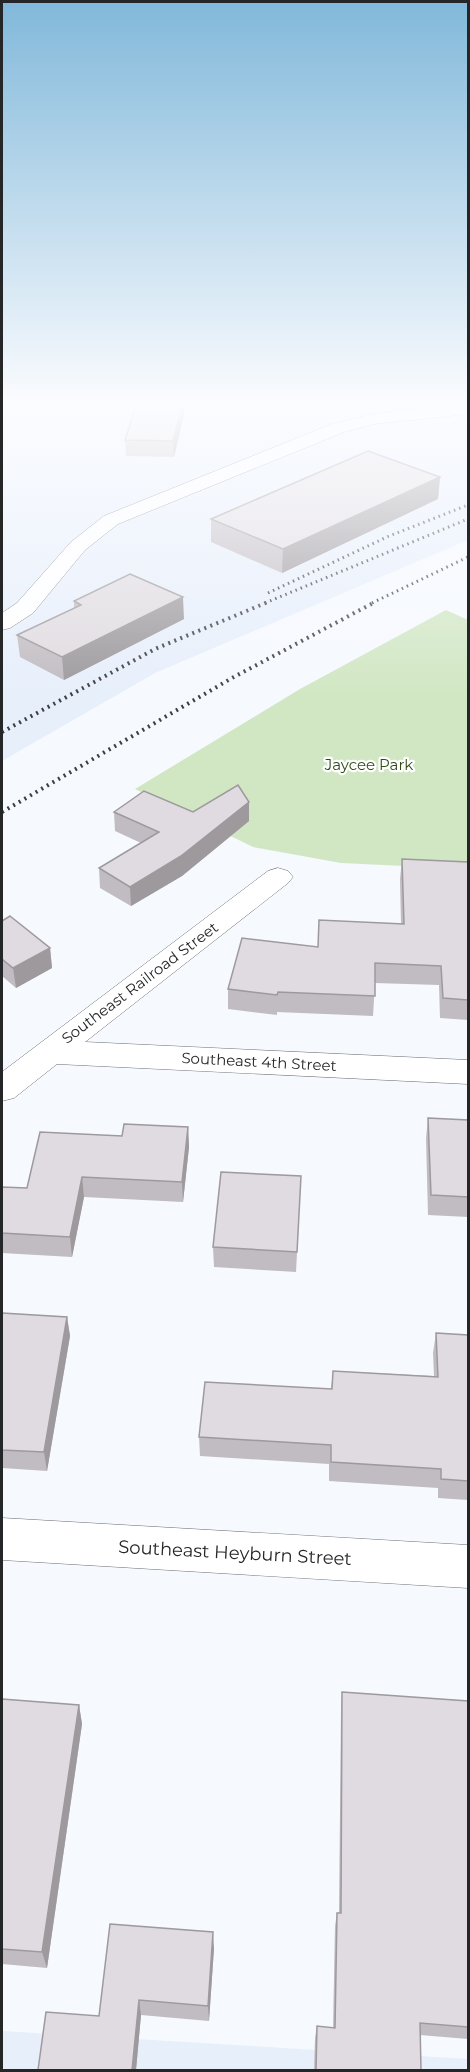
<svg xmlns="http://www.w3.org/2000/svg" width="470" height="2072" viewBox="0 0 470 2072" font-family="Montserrat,sans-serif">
  <rect width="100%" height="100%" fill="#f6f9fe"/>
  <g fill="#e7effb">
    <polygon points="2,406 468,406 468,540 155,673 2,761"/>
    <polygon points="2,2031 468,2059 468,2070 2,2070"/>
  </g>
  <polygon fill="#d1e7c3" points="446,610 468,620 468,869 341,863 253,847 135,789 300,689"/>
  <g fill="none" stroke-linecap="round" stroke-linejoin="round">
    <g stroke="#6a6d71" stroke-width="1">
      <g id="minor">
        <polygon points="445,406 468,406 468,414 374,424 344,432 118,524 85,550 33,613 10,628 2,630 2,613 17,603 71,542 104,516 332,424 374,414"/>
        <polygon points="278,868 288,871 293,877 288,883 85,1042 468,1060 468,1084 57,1064 14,1098 2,1101 2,1072 268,871"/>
        <polygon points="2,1518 468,1545 468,1588 2,1560"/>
      </g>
    </g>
    <use href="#minor" fill="#fff" fill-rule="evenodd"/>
    <g stroke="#3d3e41" stroke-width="3" stroke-dasharray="1.5 4" stroke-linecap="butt">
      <polyline points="268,593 389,536 468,505"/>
      <polyline points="265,603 468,519"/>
      <polyline points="372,603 468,557"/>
    </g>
    <g stroke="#3d3e41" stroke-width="4" stroke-dasharray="2 4.5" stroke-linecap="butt">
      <polyline points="2,732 155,649 268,602"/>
      <polyline points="2,812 232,678 375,602"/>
    </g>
  </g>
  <g fill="#c1bcc1">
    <polygon points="184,415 174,457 126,456 125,440"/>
    <polygon points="440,477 438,499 282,573 211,542 211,519"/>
    <polygon points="74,601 184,619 64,680 20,657 17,635 74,608"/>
    <polygon points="114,812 193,812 249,821 182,876 131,906 100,888 99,868 141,843 115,831"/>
    <polygon points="402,859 468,862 468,1020 440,1018 439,985 375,983 373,1016 277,1012 277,1015 228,1009 228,989 318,947 401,924 400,879"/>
    <polygon points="2,921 50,948 52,968 16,988 2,976"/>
    <polygon points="428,1118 468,1120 468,1217 428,1215 426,1138"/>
    <polygon points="188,1127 189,1147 183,1202 84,1197 72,1257 2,1253 2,1187 27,1188 122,1136"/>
    <polygon points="301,1176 296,1272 214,1267 213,1247"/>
    <polygon points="2,1313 67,1317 70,1336 47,1471 2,1468"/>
    <polygon points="436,1333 468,1335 468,1500 438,1498 438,1488 329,1481 329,1464 200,1456 199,1437 331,1389 333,1371 434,1376 433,1353"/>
    <polygon points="342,1692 468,1701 468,2039 420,2035 421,2070 314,2070 315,2038 317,2026 333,2028 335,1926 337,1913 339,1913 341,1708"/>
    <polygon points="2,1699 79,1705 82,1724 47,1968 2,1964"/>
    <polygon points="214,1948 209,2021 141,2015 136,2070 99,2016"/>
  </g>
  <g fill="#9d999d">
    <polygon points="182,406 184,406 184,415 174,457 173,441"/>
    <polygon points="440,477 438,499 282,573 283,549"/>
    <polygon points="183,597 184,619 64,680 62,657"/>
    <polygon points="249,802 249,821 182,876 131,906 130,887"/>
    <polygon points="50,948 52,968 16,988 13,968"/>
    <polygon points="188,1127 189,1147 183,1202 182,1182"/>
    <polygon points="82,1177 84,1197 72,1257 70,1237"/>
    <polygon points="67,1317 70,1336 47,1471 44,1452"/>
    <polygon points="79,1705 82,1724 47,1968 42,1952"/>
    <polygon points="213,1932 214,1948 209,2021 208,2006"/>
    <polygon points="139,2000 141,2015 136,2070 132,2070"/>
  </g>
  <g fill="#e0dbe0" stroke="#9d999d" stroke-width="1.5">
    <polygon points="136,406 182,406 173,441 125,440"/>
    <polygon points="368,451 440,477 283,549 211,519"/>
    <polygon points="130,574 183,597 62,657 17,635 81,605 74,601"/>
    <polygon points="238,785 249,802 181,856 130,887 99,868 159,832 114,812 144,791 193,812"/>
    <polygon points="402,859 468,862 468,1000 443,998 441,966 375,963 375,996 278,992 277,995 228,989 242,938 318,947 319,920 404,924"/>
    <polygon points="10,916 50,948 13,968 2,959 2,921"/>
    <polygon points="428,1118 468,1120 468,1197 431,1195"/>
    <polygon points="124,1124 188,1127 182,1182 82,1177 70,1237 2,1233 2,1187 27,1188 40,1132 122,1136"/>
    <polygon points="221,1172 301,1176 297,1252 213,1247"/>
    <polygon points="2,1313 67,1317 44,1452 2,1450"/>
    <polygon points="436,1333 468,1335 468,1481 441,1479 441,1469 331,1462 331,1445 199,1437 205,1382 332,1389 333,1371 438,1377"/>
    <polygon points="342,1692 468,1701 468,2027 420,2023 421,2070 316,2070 317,2026 335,2028 337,1913 341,1913"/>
    <polygon points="2,1699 79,1705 42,1952 2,1949"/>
    <polygon points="110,1924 213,1932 208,2006 139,2000 132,2070 38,2070 46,2012 99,2016"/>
  </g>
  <linearGradient id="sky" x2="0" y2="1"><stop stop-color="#81b8da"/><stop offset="0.58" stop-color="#fbfcff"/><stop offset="1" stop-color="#fbfcff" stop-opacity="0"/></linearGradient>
  <rect width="470" height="696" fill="url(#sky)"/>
  <g text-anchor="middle" stroke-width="4.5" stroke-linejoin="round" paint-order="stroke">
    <g font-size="15" fill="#2f4c16" stroke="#fff">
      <text x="369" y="770">Jaycee Park</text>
    </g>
    <g font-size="15" fill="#252628" stroke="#fff">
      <text transform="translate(140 983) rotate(-37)" y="5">Southeast Railroad Street</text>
      <text transform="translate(259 1062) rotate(3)" y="5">Southeast 4th Street</text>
    </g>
    <g font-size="18" fill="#252628" stroke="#fff">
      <text transform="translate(235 1553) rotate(3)" y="6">Southeast Heyburn Street</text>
    </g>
  </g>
  <rect width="470" height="2072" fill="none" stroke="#252628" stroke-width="6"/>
</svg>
